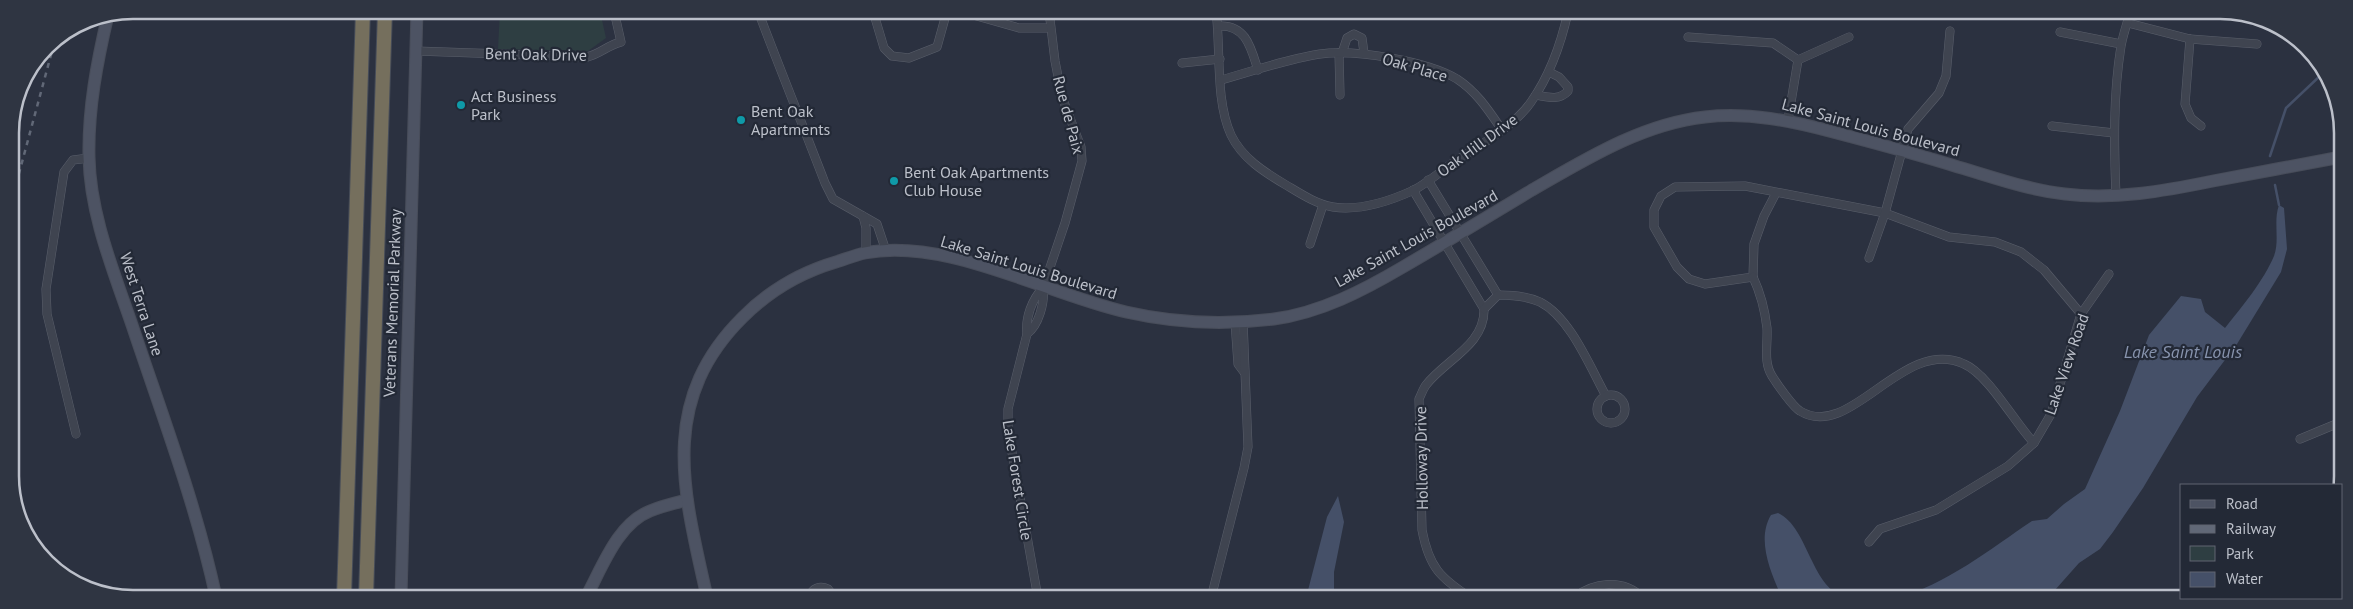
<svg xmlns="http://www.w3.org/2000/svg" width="2353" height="609" viewBox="0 0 2353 609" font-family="'PT Sans',sans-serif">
  <rect width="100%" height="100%" fill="#2b3140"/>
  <polygon fill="#2e3e42" points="500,10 600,11 606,38 588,51 498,49"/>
  <g fill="#455068">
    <path d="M2279 205 2284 208 2287 249 2281 272 2237 344 2197 397 2143 488 2113 532 2100 549 2079 563 2047 599 1896 598C1946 585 1990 549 2032 521L2047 519 2064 504 2085 489 2120 411 2149 335 2181 296 2201 299 2205 312 2225 328C2242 307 2264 280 2274 256 2280 240 2273 221 2279 205Z"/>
    <polygon points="1338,496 1344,522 1334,572 1334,598 1306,598 1327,517"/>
    <path d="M1778 513C1809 527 1811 591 1848 598H1782C1771 573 1756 540 1771 515Z"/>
  </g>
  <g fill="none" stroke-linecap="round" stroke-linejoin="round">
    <g stroke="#455068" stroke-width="2.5">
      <polyline points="2270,156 2286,108 2322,74"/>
      <polyline points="2275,185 2279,205"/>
    </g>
    <g stroke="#5a5f6b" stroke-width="9">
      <g id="street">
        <path d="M758 11C780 69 803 126 825 183L833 199 877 224 886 251"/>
        <polyline points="873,11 884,48 892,56 909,58 937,47 947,11"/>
        <polyline points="959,11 1019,28 1050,28"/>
        <path d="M1216 11C1221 49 1215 100 1231 135 1242 158 1264 172 1286 185 1301 194 1316 204 1333 207 1359 211 1390 201 1414 190 1427 183 1439 173 1451 164 1475 148 1515 126 1531 102 1550 75 1561 44 1568 12"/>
        <polyline points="2128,23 2190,39 2257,44"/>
        <path d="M1218 26C1246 24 1251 48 1258 70"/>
        <polyline points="2060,32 2121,44"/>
        <polyline points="1688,37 1773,43 1798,60"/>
        <polyline points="2190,39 2185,104 2191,118 2201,126"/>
        <path d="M416 51 587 57C600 54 608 45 621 42L614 11"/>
        <polyline points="1339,53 1340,95"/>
        <polyline points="1342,53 1347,38 1354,34 1362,38 1364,53"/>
        <polyline points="1798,60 1849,37"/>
        <polyline points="1182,63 1220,59"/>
        <path d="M1221 80C1253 71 1287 59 1320 54 1355 49 1427 61 1457 79 1477 92 1489 111 1502 130"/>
        <path d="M1536 95C1547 97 1559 101 1568 91V87L1559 77 1549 72"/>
        <polyline points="1788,120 1798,60"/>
        <polyline points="2052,126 2114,133"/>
        <polyline points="1428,180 1498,295"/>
        <path d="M1413 190 1484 309C1485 345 1445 360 1426 385 1423 389 1421 395 1419 399L1422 530C1429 567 1440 578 1471 598"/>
        <polyline points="1776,193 1764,216 1754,244 1753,277 1705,284 1689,279 1677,267 1654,227 1654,210 1661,196 1675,187 1745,186 1885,213 1949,237 1995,242 2021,252 2044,270 2081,314"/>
        <path d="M2116 196C2114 145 2113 96 2121 46 2123 35 2127 24 2130 12"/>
        <polyline points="863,216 866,228 866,252"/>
        <polyline points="1310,244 1323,205"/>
        <polyline points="1869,258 1885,213 1908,129 1939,93 1946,76 1950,31"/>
        <path d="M1753 277C1760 292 1765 311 1767 328 1768 344 1763 362 1772 376 1777 384 1793 407 1800 411 1851 442 1902 336 1964 364 1988 374 2015 423 2034 443"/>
        <path d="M1484 309 1498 295C1512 295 1527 296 1540 302 1570 317 1590 367 1606 396"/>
        <polyline points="1235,322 1238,364 1244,372"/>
        <path d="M1027 334C1039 325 1045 302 1043 288L1065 223 1082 161 1081 147 1062 97 1055 61 1049 11"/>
        <circle cx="1611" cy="409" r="14"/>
        <polyline points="76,434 47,314 46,289 64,172 73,160 89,158"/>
        <polyline points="2300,439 2341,422"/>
        <polyline points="1869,542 1880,529 1936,510 2008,466 2034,443 2051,414 2081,314 2109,274"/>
        <path d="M809 597C812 588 820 585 828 589L834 597"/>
        <path d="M1038 598 1008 430V409L1027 334C1025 318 1032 299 1043 288"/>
        <polyline points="1211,598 1244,468 1248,447 1243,321"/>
        <path d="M1573 598C1594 582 1623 578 1643 598"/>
      </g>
    </g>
    <g stroke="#484d5a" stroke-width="13">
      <g id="secondary">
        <path d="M108 15C97 62 88 109 89 157 90 215 114 272 132 325 162 415 196 504 216 597"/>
        <polyline points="401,597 417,10"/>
        <path d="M586 597C602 568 617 524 650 511 662 506 675 503 687 500"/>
        <path d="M707 597C684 493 657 402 743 317 769 291 802 272 836 262 846 259 855 255 865 253 946 237 1046 294 1126 312 1174 323 1225 325 1274 319 1320 313 1364 290 1403 267 1446 242 1489 216 1532 190 1586 159 1642 124 1705 117 1749 112 1792 121 1833 132 1875 143 1917 154 1958 167 1993 177 2028 190 2065 194 2115 200 2164 191 2213 181 2256 173 2298 165 2341 157"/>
      </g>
    </g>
    <g stroke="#464c58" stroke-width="16">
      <g id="highway">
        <polyline points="344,597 363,10"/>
        <polyline points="366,597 385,10"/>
      </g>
    </g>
    <use href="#street" stroke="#3f4450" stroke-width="8"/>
    <use href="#secondary" stroke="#4d5363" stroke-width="11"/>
    <use href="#highway" stroke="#756f5d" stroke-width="14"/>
    <polyline stroke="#616877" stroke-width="2.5" stroke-dasharray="5 5" stroke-linecap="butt" points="11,203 55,40"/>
  </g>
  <g fill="#0f9aa8" stroke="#232936" stroke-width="2">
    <circle cx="461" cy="105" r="5"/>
    <circle cx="741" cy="120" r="5"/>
    <circle cx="894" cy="181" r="5"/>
  </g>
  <g text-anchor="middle" stroke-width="4.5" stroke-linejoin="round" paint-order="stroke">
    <g font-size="16" fill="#bcc0ca" stroke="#232936">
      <text transform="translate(536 54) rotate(1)" y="6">Bent Oak Drive</text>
      <text transform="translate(1415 67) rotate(16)" y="6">Oak Place</text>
      <text transform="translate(1069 115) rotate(75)" y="6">Rue de Paix</text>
      <text transform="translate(1871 127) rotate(15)" y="6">Lake Saint Louis Boulevard</text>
      <text transform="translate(1477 145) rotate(-36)" y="6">Oak Hill Drive</text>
      <text transform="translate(1416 238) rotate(-29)" y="6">Lake Saint Louis Boulevard</text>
      <text transform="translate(1029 267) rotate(17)" y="6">Lake Saint Louis Boulevard</text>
      <text transform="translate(392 303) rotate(-88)" y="6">Veterans Memorial Parkway</text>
      <text transform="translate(142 304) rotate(72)" y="6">West Terra Lane</text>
      <text transform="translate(2066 364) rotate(-71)" y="6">Lake View Road</text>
      <text transform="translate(1421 458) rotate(-91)" y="6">Holloway Drive</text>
      <text transform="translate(1018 480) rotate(81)" y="6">Lake Forest Circle</text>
    </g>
    <g font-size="16" fill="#bcc0ca" stroke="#232936" text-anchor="start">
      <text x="471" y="102">Act Business<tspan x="471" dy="18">Park</tspan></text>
      <text x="751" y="117">Bent Oak<tspan x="751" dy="18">Apartments</tspan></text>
      <text x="904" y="178">Bent Oak Apartments<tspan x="904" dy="18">Club House</tspan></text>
    </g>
    <g font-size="18" font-style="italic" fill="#8793ad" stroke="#232936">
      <text x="2183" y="358">Lake Saint Louis</text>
    </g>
  </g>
  <path d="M0 0H2353V609H0ZM133 19H2220A114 114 0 0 1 2334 133V476A114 114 0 0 1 2220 590H133A114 114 0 0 1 19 476V133A114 114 0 0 1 133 19Z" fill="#2f3542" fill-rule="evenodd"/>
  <path fill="none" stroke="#bcc0ca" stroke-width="2.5" d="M133 19H2220A114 114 0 0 1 2334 133V476A114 114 0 0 1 2220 590H133A114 114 0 0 1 19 476V133A114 114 0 0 1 133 19Z"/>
  <rect x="2180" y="484" width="162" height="115" fill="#232936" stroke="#606571"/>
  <rect x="2190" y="500" width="25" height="8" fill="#4d5363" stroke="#606571"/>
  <text x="2226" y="509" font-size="15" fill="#bcc0ca">Road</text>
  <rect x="2190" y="525" width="25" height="8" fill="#616877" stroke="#606571"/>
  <text x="2226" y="534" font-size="15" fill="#bcc0ca">Railway</text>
  <rect x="2190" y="546" width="25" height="15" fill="#2e3e42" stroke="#606571"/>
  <text x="2226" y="559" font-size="15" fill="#bcc0ca">Park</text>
  <rect x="2190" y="572" width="25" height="15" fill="#455068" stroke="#606571"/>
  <text x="2226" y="584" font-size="15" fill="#bcc0ca">Water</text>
</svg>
